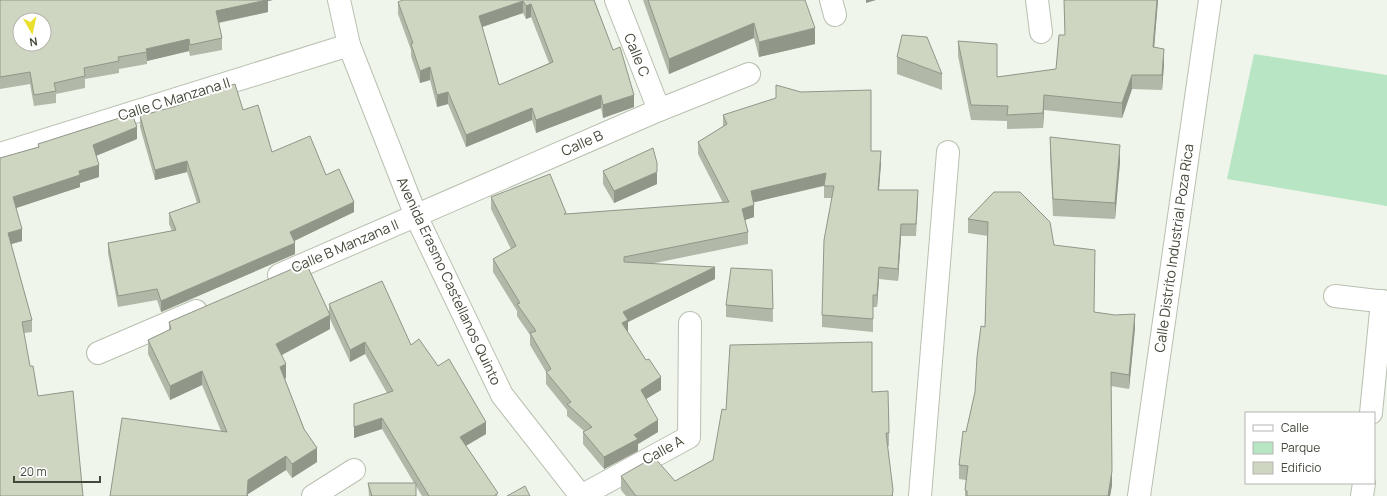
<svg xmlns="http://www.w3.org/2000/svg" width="1387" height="496" viewBox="0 0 1387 496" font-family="Manrope,sans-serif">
  <rect width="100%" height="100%" fill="#f0f5ec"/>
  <polygon fill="#b8e5c3" points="1254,54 1387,75 1387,206 1227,179"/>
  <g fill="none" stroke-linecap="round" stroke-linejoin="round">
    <g stroke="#b8c0af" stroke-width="24">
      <g id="minor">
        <polyline points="339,0 349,45 416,216 502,395 581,496"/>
        <polyline points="616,0 659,110"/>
        <polyline points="831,0 835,15"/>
        <polyline points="1037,0 1041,32"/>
        <polyline points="0,154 349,45"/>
        <polyline points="279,275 659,110 749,74"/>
        <polyline points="1335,296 1387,302"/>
        <polyline points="98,353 196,311"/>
        <polyline points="1371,413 1382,301"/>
        <polyline points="313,496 354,470"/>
        <polyline points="581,496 689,437 690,323"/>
        <polyline points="920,496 948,152"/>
        <polyline points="1139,496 1210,0"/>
        <polyline points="1362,496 1364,483"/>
      </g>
    </g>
    <use href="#minor" stroke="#fff" stroke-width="22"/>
  </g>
  <g fill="#b1b8a7" fill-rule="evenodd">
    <polygon points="0,0 273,0 268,1 268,12 219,23 222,38 222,50 190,56 189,51 147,61 147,64 119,69 119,73 85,79 85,88 56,94 56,103 34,106 30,84 0,89"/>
    <path d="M594 0 634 107 603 118 601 108 536 133 532 120 466 147 448 104 437 107 430 80 420 83 411 56V50L398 14V2ZM523 13 526 19 531 17 549 63 499 85 482 27Z"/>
    <polygon points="643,0 805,0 815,44 759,57 754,38 669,74"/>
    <polygon points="1064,0 1158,0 1154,48 1164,64 1162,90 1132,89 1122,118 1044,110 1043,128 1007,129 1007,121 971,120 958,56 958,41 997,77 1056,69 1065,35"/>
    <polygon points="897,57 942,74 942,90 897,74"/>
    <polygon points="204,93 243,110 272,152 326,175 354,212 294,241 295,254 161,312 157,300 118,307 108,253 108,243 172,231 169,224 169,213 197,203 187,172 155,180 140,127 140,116 173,107 204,97"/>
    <polygon points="723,115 871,151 881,163 879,190 918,202 916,236 901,236 898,281 879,279 877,307 873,307 873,332 822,327 822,315 832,198 824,198 824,186 754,202 754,217 745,220 748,232 748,244 650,264 715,279 628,322 628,332 661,390 646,399 658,432 638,444 638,451 604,469 583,444 583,432 584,431 567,416 567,410 546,384 546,372 530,345 530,335 517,316 517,311 493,272 493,259 511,249 491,209 491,197 566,214 723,203 698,154 698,142 723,127"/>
    <polygon points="1050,137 1120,162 1115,219 1053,216 1050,154"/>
    <polygon points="137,139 96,156 99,177 80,183 80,187 16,208 22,241 11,244 32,320 32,332 24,333 0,496 0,158 38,147 38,144"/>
    <polygon points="603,171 657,184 614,203 603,184"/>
    <polygon points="994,192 1054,245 1094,312 1135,328 1129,389 1111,386 1112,485 1110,496 965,496 965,490 966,480 959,479 959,465 966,432 975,392 985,327 988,236 968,233 968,219"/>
    <polygon points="772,270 773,322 726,317 726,305"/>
    <polygon points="329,304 411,345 438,366 486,434 466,446 498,496 422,496 416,486 416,496 369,496 368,483 414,483 382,429 354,438 354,404 387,393 365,354 350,362 330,319 330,329 282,355 286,378 285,379 317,462 292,478 286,470 248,494 221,431 202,385 170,400 148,354 148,340 169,330 169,322 329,311"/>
    <polygon points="872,392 889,433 889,446 887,446 893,496 626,496 621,490 621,476 675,481 713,460 726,410"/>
  </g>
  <g fill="#909688">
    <polygon points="266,0 273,0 268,1 268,12 216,23 216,11"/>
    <polygon points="866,0 876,0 866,3"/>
    <polygon points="1157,0 1158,0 1153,62 1153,47"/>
    <polygon points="523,1 523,13 479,28 479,16"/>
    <polygon points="531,4 531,17 526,19 526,6"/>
    <polygon points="754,23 754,38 669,74 669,59"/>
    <polygon points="815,28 815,44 759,57 759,42"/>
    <polygon points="189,39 189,51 147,61 146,49"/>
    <polygon points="1164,49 1164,64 1162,90 1162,75"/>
    <polygon points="430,67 430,80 420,83 420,71"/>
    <polygon points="1132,75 1132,89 1122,118 1122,103"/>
    <polygon points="448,92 448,104 437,107 437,95"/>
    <polygon points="601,95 601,108 536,133 536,120"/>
    <polygon points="634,95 634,107 603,118 603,105"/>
    <polygon points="1044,95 1044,110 1043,128 1043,113"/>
    <polygon points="532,108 532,120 466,147 466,135"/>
    <polygon points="137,127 137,139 93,157 93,145"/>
    <polygon points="1120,145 1120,162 1115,219 1115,203"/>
    <polygon points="881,151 881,163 878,202 878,190"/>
    <polygon points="187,161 187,172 155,180 155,170"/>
    <polygon points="99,165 99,177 80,183 80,187 13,209 13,197 79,171"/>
    <polygon points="657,172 657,184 614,203 614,191"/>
    <polygon points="826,173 826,185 751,203 751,191"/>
    <polygon points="354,202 354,212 290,243 290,232"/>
    <polygon points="754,205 754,217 742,221 742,209"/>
    <polygon points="901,224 901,236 898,281 898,269"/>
    <polygon points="22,229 22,241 8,245 8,233"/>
    <polygon points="295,243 295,254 161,312 161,301"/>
    <polygon points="715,267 715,279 628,322 628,332 622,335 623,312"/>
    <polygon points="879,267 879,279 877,307 877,295"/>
    <polygon points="1135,314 1135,328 1129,389 1129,375"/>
    <polygon points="330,315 330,329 276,358 276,344"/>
    <polygon points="365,342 365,354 350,362 350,350"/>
    <polygon points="286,364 286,378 280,381 280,367"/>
    <polygon points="202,371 202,385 170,400 170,386"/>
    <polygon points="661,377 661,390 641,402 641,390"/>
    <polygon points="382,418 382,429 354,438 354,427"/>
    <polygon points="658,420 658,432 638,444 638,451 604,469 604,457 634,435"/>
    <polygon points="486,422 486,434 460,449 460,437"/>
    <polygon points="317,448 317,462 292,478 292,464"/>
    <polygon points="286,456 286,470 248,494 248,496 247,496 248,480"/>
    <polygon points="1112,471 1112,485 1110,496 1108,496"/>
  </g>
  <g fill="#ced6c2" stroke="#909688" fill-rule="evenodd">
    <path d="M0 0H267L216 11 222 38 190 45 189 39 146 49 147 52 118 57 119 61 84 68 85 76 54 83 56 91 34 95 30 72 0 77ZM20 20H44V44H20Z"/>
    <path d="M403 0H594L613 50 620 47 634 95 603 105 601 95 536 120 532 108 466 135 448 92 437 95 430 67 420 71 411 44 413 43 398 2ZM523 1 526 6 531 4 553 62 499 85 479 16Z"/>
    <polygon points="648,0 805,0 815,28 759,42 754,23 669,59"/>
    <polygon points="1064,0 1157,0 1153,47 1164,49 1162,75 1132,75 1122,103 1044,95 1043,113 1007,115 1008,106 971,105 958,41 997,44 997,77 1056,69 1059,35 1065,35"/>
    <polygon points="902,35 927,37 942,74 897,57"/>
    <polygon points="235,84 243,110 258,105 272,152 310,136 326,175 339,169 354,202 290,232 295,243 161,301 157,289 118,296 108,243 176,230 169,213 200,202 187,161 155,170 140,116 173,107 205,96 204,93"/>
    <polygon points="776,85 801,92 871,90 871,151 881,151 878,190 918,190 916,224 901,224 898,269 879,267 877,295 873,295 873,319 822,315 824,240 834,186 824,186 826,173 751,191 754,205 742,209 748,232 624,257 624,262 715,267 623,312 628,320 622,323 646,360 649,359 661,377 641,390 658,420 634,435 638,439 604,457 583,432 592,427 567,404 571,402 546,372 551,369 530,333 536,331 517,304 520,303 493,259 516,246 491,197 550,174 566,213 564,214 566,214 729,202 698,142 727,124 723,115 776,98"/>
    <polygon points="132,114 137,127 93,145 99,165 79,171 80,175 13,197 22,229 8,233 32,320 22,322 30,366 33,366 38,396 73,391 83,496 0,496 0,158 39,147 38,144"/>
    <polygon points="1050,137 1120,145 1115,203 1053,199"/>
    <polygon points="653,148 657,163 657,172 614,191 603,171"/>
    <polygon points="994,192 1020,192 1050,222 1054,245 1095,250 1094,312 1115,315 1135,314 1129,375 1111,372 1112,471 1108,496 967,496 967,491 965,490 968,466 959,465 963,431 966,432 975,392 977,357 981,326 985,327 988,222 968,219"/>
    <polygon points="306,263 330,315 276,344 286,364 280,367 304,429 317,448 292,464 286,456 248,480 247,496 110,496 122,418 227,432 202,371 170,386 148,340 171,329 169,322"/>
    <polygon points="731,268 772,270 773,309 726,305"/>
    <polygon points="382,281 411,345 419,339 438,366 449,359 486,422 460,437 498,493 494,496 429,496 382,418 354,427 354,404 393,391 365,342 350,350 329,304"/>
    <polygon points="872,342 872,392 888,391 889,433 886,433 893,490 892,496 636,496 621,476 654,457 675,481 713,460 722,409 726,410 730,345"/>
    <polygon points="368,483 416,483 416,496 372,496"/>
    <polygon points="525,486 530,496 507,496"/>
  </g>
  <g text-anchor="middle" stroke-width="4" stroke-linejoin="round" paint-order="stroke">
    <g font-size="14" fill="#43493a" stroke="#fff">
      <text transform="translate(637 55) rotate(68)" y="5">Calle C</text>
      <text transform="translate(174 99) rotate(-17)" y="5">Calle C Manzana II</text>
      <text transform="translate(582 143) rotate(-24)" y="5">Calle B</text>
      <text transform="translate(345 246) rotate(-23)" y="5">Calle B Manzana II</text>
      <text transform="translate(1174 248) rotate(-82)" y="5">Calle Distrito Industrial Poza Rica</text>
      <text transform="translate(449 281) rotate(65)" y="5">Avenida Erasmo Castellanos Quinto</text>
      <text transform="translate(663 450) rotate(-29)" y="5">Calle A</text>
    </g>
  </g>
  <rect x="1245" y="412" width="130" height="72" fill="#ffffff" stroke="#b4b6b0"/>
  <rect x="1253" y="425" width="20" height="6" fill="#ffffff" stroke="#b4b6b0"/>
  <text x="1281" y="432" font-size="12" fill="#43493a">Calle</text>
  <rect x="1253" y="442" width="20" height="12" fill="#b8e5c3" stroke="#b4b6b0"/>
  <text x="1281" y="452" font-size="12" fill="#43493a">Parque</text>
  <rect x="1253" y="462" width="20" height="12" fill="#ced6c2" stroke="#b4b6b0"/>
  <text x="1281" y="472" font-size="12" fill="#43493a">Edificio</text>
  <g transform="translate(32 32) rotate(171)"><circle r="19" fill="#ffffff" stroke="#b4b6b0"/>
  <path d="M0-3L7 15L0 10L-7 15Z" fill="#ebdf2d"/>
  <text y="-6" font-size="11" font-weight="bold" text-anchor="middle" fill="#43493a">N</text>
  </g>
  <path d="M14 476v6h86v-6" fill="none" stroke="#43493a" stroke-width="2"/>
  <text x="20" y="476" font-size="12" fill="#43493a" stroke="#ffffff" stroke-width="3" paint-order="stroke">20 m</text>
</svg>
